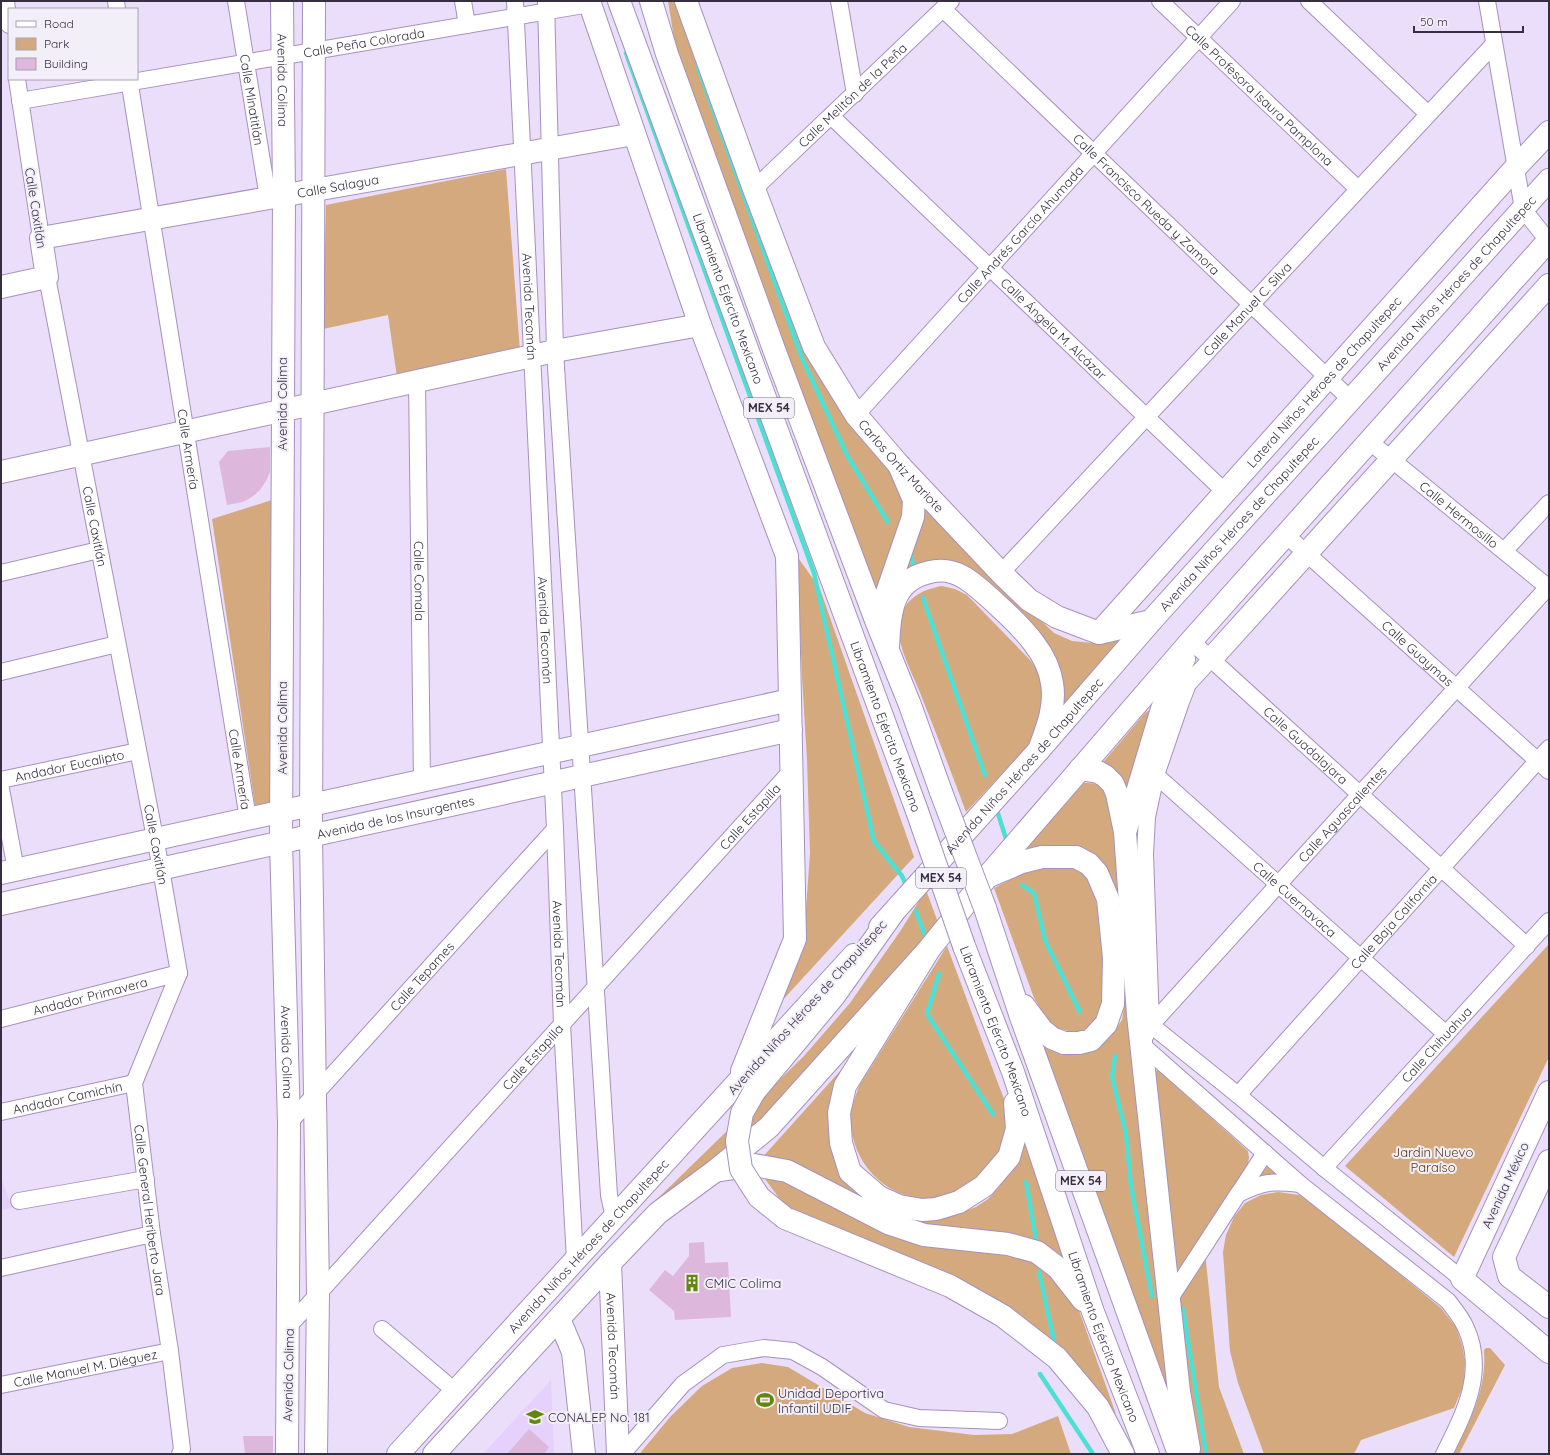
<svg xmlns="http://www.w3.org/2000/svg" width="1550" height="1455" viewBox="0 0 1550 1455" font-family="Quicksand,sans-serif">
  <rect width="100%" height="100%" fill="#ebdefa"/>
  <g fill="#e5d1fb">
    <polygon points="1,1178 12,1208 1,1210"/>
    <polygon points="551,1380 554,1454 483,1454"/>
  </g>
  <g fill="#d4a97d">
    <polygon points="668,1 678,1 805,352 896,476 906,507 878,602 677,58"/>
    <polygon points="506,169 520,351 397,377 388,315 323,329 326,205"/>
    <polygon points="275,499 276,808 256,812 212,519"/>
    <polygon points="926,509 1054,633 1072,641 1092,643 1125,635 1061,711 1063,680 1057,661 1048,646 976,573 896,588 920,517"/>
    <polygon points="797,556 820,589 914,857 779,1004 804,937 810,853 807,760 802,677"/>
    <path d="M942 586 955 589 967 595 1030 660 1041 675 1044 707 1035 733 1026 748 966 812C951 771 935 731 919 690 912 673 898 647 899 629 900 602 918 590 942 586Z"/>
    <polygon points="1151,709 1129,797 1100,766 1145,713"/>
    <path d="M1084 783C1106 782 1108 795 1115 812L1171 1402 1040 1037 1113 1032 1122 1020 1125 999 1115 888 1074 846 1056 845 1037 849 1015 859Z"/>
    <polygon points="1063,863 1084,872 1095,892 1108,987 1106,1010 1091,1027 1080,1031 1068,1031 1057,1028 1048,1021 1034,998 994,888 1027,871"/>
    <polygon points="926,890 939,925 768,1117 720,1157 654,1202 804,1056 850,1003 901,930"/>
    <polygon points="1549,944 1549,1057 1454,1257 1345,1166"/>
    <path d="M947 946 999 1086C1002 1093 1005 1101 1007 1109 1014 1153 976 1197 932 1199 928 1199 924 1198 920 1198 915 1197 910 1197 905 1195 871 1184 848 1149 851 1113 852 1104 856 1095 859 1086Z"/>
    <polygon points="858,1051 846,1072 853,1182 960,1213 976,1207 988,1199 999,1187 1018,1160 1026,1134 1068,1264 910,1224 839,1188 819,1175 793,1162 771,1157 760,1160"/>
    <polygon points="1158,1070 1248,1151 1249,1158 1246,1171 1185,1264 1179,1269 1173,1265 1150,1074"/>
    <polygon points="1269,1164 1282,1174 1257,1180"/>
    <polygon points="773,1174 890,1236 917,1244 1004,1250 1044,1265 1076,1302 1116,1414 1093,1383 1075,1363 798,1215 779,1198 762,1175"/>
    <polygon points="1278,1192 1299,1195 1311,1202 1441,1308 1456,1327 1462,1345 1465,1360 1464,1384 1454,1408 1361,1440 1354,1454 1264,1454 1238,1383 1230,1351 1223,1252 1226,1235 1234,1217 1245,1203 1261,1195"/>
    <polygon points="1205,1252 1219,1387 1244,1454 1200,1454 1195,1439 1177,1296"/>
    <path d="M1486 1348H1490L1505 1365 1459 1454H1454C1470 1420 1487 1389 1484 1350Z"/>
    <polygon points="762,1363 788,1367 865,1413 909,1427 974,1435 1012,1434 1058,1416 1071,1454 641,1454 641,1452 671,1416 702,1386 732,1368"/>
  </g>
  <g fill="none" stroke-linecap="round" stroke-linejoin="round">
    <g stroke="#4ce0d4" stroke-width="4.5">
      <polyline points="626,53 814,573 874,841 902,876 905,883"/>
      <polyline points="698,67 802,358 847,455 888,522"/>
      <polyline points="909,552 914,566"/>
      <polyline points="923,598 985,775"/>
      <polyline points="996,807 1007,842"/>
      <polyline points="1022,885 1034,893 1045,940 1080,1012"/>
      <polyline points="916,911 924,933"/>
      <polyline points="939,974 927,1014 993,1114"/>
      <polyline points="1115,1056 1112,1077 1126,1134 1131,1186 1152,1296"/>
      <polyline points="1026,1182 1036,1239"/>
      <polyline points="1039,1272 1054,1340"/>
      <polyline points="1183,1309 1206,1454"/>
      <polyline points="1040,1374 1093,1454"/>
    </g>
  </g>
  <g fill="#deb7dd">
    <polygon points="270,447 270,472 266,481 260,490 252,497 243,502 227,505 219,462 228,451"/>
    <polygon points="704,1242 705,1263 728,1262 731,1317 675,1320 674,1311 649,1290 665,1270 673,1276 689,1256 689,1243"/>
    <polygon points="529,1429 549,1447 544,1454 507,1454"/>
    <polygon points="243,1436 273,1436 273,1454 245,1454"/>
  </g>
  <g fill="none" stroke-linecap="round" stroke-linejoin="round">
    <g stroke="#a691bc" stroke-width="18">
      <g id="street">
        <polyline points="6,1 9,25"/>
        <polyline points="116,1 117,9"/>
        <path id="s1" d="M236 1 268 198"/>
        <polyline points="463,1 467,25"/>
        <path id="s2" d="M515 1 555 829 562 1024 575 1260"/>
        <polyline points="546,1 555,351 609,1195 614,1218"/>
        <polyline points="839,1 855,94"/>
        <path id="s3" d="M1160 1 1358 189"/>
        <polyline points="1309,1 1428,114"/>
        <polyline points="1487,1 1523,209 1549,242"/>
        <path id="s4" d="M943 9 1351 400"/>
        <polyline points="17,79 41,238"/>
        <path id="s5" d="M129 79 248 819"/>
        <path id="s6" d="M20 101 590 4"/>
        <path id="s7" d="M831 116 1225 492"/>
        <path id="s8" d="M754 189 951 1"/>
        <path id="s9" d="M47 277 161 869 179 973"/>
        <path id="s10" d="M417 381 422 780"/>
        <path id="s11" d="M856 415 1232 1"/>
        <path id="s12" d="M1370 442 1549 588"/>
        <path id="s13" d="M1286 535 1549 771"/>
        <polyline points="1504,551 1549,503"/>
        <polyline points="1,573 99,550"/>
        <path id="s14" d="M1001 573 1494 44"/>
        <path id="s15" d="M1191 641 1527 946"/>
        <polyline points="1211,659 1188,684 1181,702 1156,775 1147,817 1145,854 1151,1025 1238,1095 1324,1168 1462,1279"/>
        <polyline points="1,672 117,644"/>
        <path id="s16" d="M1150 770 1446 1034"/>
        <path id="s17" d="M1 780 138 751"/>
        <polyline points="1,789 16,870"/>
        <path id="s18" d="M179 973 134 1083 152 1234 170 1351 182 1449 180 1454"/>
        <path id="s19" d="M1 1019 179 973"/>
        <path id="s20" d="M1238 1095 1549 748"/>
        <path id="s21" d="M1 1112 134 1083"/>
        <path id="s22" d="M289 1123 555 829"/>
        <path id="s23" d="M1324 1168 1549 921"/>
        <polyline points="1239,1193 1265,1153"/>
        <polyline points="19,1201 146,1179"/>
        <polyline points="1,1268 152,1234"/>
        <path d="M1169 1300 1238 1194C1264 1181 1272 1181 1300 1184"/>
        <path id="s24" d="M289 1326 792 770"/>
        <polyline points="382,1329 455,1391"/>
        <path id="s25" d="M1 1385 170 1351"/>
        <polyline points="622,1454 683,1384 723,1355 764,1348 793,1351 822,1367 884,1410 919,1418 999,1421"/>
        <path id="s26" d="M1444 1454C1464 1414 1487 1371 1465 1326 1461 1317 1454 1309 1448 1301L1300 1184 1141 1044 1151 1025 1548 587"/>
      </g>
    </g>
    <g stroke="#a691bc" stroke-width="24">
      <g id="secondary">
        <path id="s27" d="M282 1 284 195 281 842 289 1123 287 1454"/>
        <polyline points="314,1 311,836 318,1293 316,1454"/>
        <polyline points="589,1 700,325 787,556 795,939 742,1071"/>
        <path id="s28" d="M686 1 754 189 814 347 856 415 899 465 1001 573 1029 600 1057 617 1099 633 1151 621"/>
        <path id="s29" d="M1 287 47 277 41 238 634 134"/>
        <polyline points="1,472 555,351 700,325"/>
        <path id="s30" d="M1099 633 1517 166 1549 132"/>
        <polyline points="1211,659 1549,285"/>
        <polyline points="1080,769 1098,772 1105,776 1113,784 1117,794 1125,832 1138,1015 1169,1300"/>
        <polyline points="1126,829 1162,709 1184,659"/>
        <polyline points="1,873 790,700"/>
        <path id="s31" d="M1 904 791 730"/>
        <path id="s32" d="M880 927 1039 750 1151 621 1549 180"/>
        <polyline points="1549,1092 1462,1279 1549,1352"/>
        <polyline points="1549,1161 1504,1257 1509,1276 1549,1307"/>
        <path id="s33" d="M610 1263 618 1454"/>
        <polyline points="559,1319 573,1352 584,1454"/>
        <path id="s34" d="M398 1454 854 955"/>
        <polyline points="434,1454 610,1263 658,1213 715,1171 769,1127 930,948 987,877 1191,641 1549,240"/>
      </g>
    </g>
    <g stroke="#a691bc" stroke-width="24">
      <g id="highway">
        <path id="s35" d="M619 1 917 811"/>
        <polyline points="651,1 667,54 775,352 877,623 910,705 941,792"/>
        <polyline points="884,601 913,517 914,500 899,465"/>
        <path d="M888 646C890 613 891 580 930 572 941 569 954 571 965 578 979 587 991 599 1004 611 1024 630 1048 654 1052 683 1056 707 1047 728 1039 750"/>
        <polyline points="987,877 1022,862 1042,857 1076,857 1089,864 1097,873 1108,899 1114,958 1113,1004 1106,1024 1091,1040 1079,1043 1064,1043 1052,1038 1042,1030 1024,1006"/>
        <polyline points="985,908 1021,1017 1179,1454"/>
        <path id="s36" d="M964 946 1013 1072 1093 1312 1148 1454"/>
        <polyline points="930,948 845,1086 839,1113 841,1143 850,1172 879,1197 899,1206 922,1210 936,1209 959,1202 984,1186 1009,1157 1017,1129 1015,1103"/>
        <polyline points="754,1092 834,996 893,913"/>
        <polyline points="715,1171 754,1165 787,1171 888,1223 924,1235 1008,1244 1037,1252 1058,1268 1083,1300"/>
        <polyline points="785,1218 950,1286 1003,1316 1057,1358 1098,1407 1123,1454"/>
        <polyline points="1169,1300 1179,1392 1189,1449"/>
      </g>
    </g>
    <use href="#street" stroke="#fff" stroke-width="16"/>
    <use href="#secondary" stroke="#fff" stroke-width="22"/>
    <use href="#highway" stroke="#fff" stroke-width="22"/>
    <g stroke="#a691bc" stroke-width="24" stroke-linecap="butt">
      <g id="highway-bridge">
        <polyline points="941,792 985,908"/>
        <polyline points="917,811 964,946"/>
        <polyline points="754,1092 742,1113 737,1141 741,1169 759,1197 785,1218"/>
      </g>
    </g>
    <use href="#highway-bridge" stroke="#fff" stroke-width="22"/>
  </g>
  <defs>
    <g id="building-bare" transform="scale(1.38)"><path d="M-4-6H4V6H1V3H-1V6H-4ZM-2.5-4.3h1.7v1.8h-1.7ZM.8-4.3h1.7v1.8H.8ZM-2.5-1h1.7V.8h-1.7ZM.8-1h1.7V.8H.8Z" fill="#61870b" stroke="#f3eff9" stroke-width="2.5" paint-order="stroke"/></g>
    <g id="stadium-bare" transform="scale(1.38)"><path d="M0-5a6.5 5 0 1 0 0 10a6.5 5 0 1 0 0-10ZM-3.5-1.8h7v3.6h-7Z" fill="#61870b" stroke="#f3eff9" stroke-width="2.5" paint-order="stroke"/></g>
    <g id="university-bare" transform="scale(1.38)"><path d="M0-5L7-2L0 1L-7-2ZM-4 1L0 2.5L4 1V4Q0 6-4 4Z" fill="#61870b" stroke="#f3eff9" stroke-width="2.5" paint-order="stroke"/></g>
  </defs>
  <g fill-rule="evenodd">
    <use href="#building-bare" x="692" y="1283"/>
    <use href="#stadium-bare" x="765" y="1400"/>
    <use href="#university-bare" x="535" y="1417"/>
  </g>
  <g text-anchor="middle" stroke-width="4" stroke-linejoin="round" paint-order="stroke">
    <g fill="#f3eff9" stroke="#6f6978" stroke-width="1">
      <rect x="744" y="398" width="50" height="20" rx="3"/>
      <rect x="916" y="868" width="50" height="20" rx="3"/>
      <rect x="1056" y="1171" width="50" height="20" rx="3"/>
    </g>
    <g font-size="12" font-weight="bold" fill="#372f41">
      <text x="769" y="412">MEX 54</text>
      <text x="941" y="882">MEX 54</text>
      <text x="1081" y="1185">MEX 54</text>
    </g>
    <g font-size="13" fill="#372f41" stroke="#f3eff9">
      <text dy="5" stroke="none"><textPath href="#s6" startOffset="349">Calle Peña Colorada</textPath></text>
      <text dy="5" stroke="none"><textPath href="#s27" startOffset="79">Avenida Colima</textPath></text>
      <text dy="5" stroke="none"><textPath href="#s8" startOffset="136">Calle Melitón de la Peña</textPath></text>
      <text dy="5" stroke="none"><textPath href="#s3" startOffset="137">Calle Profesora Isaura Pamplona</textPath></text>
      <text dy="5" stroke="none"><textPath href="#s1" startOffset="100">Calle Minatitlán</textPath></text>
      <text dy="5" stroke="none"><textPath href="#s29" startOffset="388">Calle Salagua</textPath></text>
      <text dy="5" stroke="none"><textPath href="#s4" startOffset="282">Calle Francisco Rueda y Zamora</textPath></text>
      <text transform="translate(36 208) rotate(81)" y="5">Calle Caxitlán</text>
      <text dy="5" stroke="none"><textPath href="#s11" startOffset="244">Calle Andrés García Ahumada</textPath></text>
      <text dy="5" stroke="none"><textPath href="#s32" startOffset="864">Avenida Niños Héroes de Chapultepec</textPath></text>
      <text dy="5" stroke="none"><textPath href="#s35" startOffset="317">Libramiento Ejército Mexicano</textPath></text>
      <text dy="5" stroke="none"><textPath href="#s2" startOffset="306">Avenida Tecomán</textPath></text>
      <text dy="5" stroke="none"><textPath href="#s14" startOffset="361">Calle Manuel C. Silva</textPath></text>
      <text dy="5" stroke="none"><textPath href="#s7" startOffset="308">Calle Ángela M. Alcázar</textPath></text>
      <text dy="5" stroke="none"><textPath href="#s30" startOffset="337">Lateral Niños Héroes de Chapultepec</textPath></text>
      <text transform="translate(282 404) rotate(-90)" y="5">Avenida Colima</text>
      <text dy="5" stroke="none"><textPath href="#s5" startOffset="375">Calle Armería</textPath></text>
      <text dy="5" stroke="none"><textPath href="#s28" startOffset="517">Carlos Ortiz Mariote</textPath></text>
      <text dy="5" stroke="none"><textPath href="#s12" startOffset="115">Calle Hermosillo</textPath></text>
      <text dy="5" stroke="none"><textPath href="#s32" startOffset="540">Avenida Niños Héroes de Chapultepec</textPath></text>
      <text dy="5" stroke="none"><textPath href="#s9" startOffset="254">Calle Caxitlán</textPath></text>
      <text dy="5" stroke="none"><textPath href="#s10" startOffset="200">Calle Comala</textPath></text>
      <text dy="5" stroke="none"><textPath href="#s2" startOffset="630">Avenida Tecomán</textPath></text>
      <text dy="5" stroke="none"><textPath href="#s13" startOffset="177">Calle Guaymas</textPath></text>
      <text dy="5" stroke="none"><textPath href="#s35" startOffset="773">Libramiento Ejército Mexicano</textPath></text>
      <text transform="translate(282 728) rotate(-90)" y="5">Avenida Colima</text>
      <text dy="5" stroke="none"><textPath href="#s15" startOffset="155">Calle Guadalajara</textPath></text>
      <text dy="5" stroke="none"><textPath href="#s17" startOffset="70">Andador Eucalipto</textPath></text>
      <text dy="5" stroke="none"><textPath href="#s32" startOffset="216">Avenida Niños Héroes de Chapultepec</textPath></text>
      <text dy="5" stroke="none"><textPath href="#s5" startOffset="699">Calle Armería</textPath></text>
      <text dy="5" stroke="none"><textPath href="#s26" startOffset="872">Calle Aguascalientes</textPath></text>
      <text dy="5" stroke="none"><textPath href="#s31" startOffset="404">Avenida de los Insurgentes</textPath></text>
      <text dy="5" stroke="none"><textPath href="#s24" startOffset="687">Calle Estapilla</textPath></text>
      <text dy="5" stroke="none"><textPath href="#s9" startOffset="578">Calle Caxitlán</textPath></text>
      <text dy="5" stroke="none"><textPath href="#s16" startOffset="194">Calle Cuernavaca</textPath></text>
      <text dy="5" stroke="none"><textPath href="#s20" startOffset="233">Calle Baja California</textPath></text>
      <text dy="5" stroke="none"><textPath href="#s2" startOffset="954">Avenida Tecomán</textPath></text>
      <text dy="5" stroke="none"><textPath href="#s22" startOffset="198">Calle Tepames</textPath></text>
      <text dy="5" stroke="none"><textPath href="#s19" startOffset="92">Andador Primavera</textPath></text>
      <text transform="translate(807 1007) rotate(-48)" y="5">Avenida Niños Héroes de Chapultepec</text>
      <text dy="5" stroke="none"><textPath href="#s36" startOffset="91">Libramiento Ejército Mexicano</textPath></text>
      <text dy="5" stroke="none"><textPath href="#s23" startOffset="167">Calle Chihuahua</textPath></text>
      <text dy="5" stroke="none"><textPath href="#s27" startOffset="1051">Avenida Colima</textPath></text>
      <text dy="5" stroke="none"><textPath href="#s24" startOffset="363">Calle Estapilla</textPath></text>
      <text dy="5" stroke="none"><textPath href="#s21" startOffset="68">Andador Camichín</textPath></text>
      <text transform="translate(1505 1185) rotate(-65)" y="5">Avenida México</text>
      <text dy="5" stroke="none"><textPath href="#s18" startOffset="247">Calle General Heriberto Jara</textPath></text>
      <text dy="5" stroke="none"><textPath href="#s34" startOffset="282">Avenida Niños Héroes de Chapultepec</textPath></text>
      <text dy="5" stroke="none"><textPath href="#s36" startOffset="415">Libramiento Ejército Mexicano</textPath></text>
      <text dy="5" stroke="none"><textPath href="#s33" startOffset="83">Avenida Tecomán</textPath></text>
      <text dy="5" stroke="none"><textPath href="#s25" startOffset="86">Calle Manuel M. Diéguez</textPath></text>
      <text transform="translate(288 1375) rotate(-89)" y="5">Avenida Colima</text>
    </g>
    <g font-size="13" fill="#563919" stroke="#f3eff9">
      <text x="1433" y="1157">Jardin Nuevo<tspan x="1433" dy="15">Paraíso</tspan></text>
    </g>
    <g font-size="13" fill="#372f41" stroke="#f3eff9" text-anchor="start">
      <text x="705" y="1288">CMIC Colima</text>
      <text x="778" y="1398">Unidad Deportiva<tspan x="778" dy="15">Infantil UDIF</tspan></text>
      <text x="548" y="1422">CONALEP No. 181</text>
    </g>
  </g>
  <rect width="1550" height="1455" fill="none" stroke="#372f41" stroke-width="4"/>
  <rect x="8" y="8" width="130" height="72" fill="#f3eff9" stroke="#a8a2af"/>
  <rect x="16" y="21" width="20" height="6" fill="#ffffff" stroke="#a8a2af"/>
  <text x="44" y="28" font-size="12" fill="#372f41">Road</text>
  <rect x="16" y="38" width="20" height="12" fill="#d4a97d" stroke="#a8a2af"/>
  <text x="44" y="48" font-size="12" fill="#372f41">Park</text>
  <rect x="16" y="58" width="20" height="12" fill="#deb7dd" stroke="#a8a2af"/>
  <text x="44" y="68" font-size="12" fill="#372f41">Building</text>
  <path d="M1414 26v6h109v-6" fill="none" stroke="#372f41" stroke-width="2"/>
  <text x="1420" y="26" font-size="12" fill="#372f41" stroke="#f3eff9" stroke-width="3" paint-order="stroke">50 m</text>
</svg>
